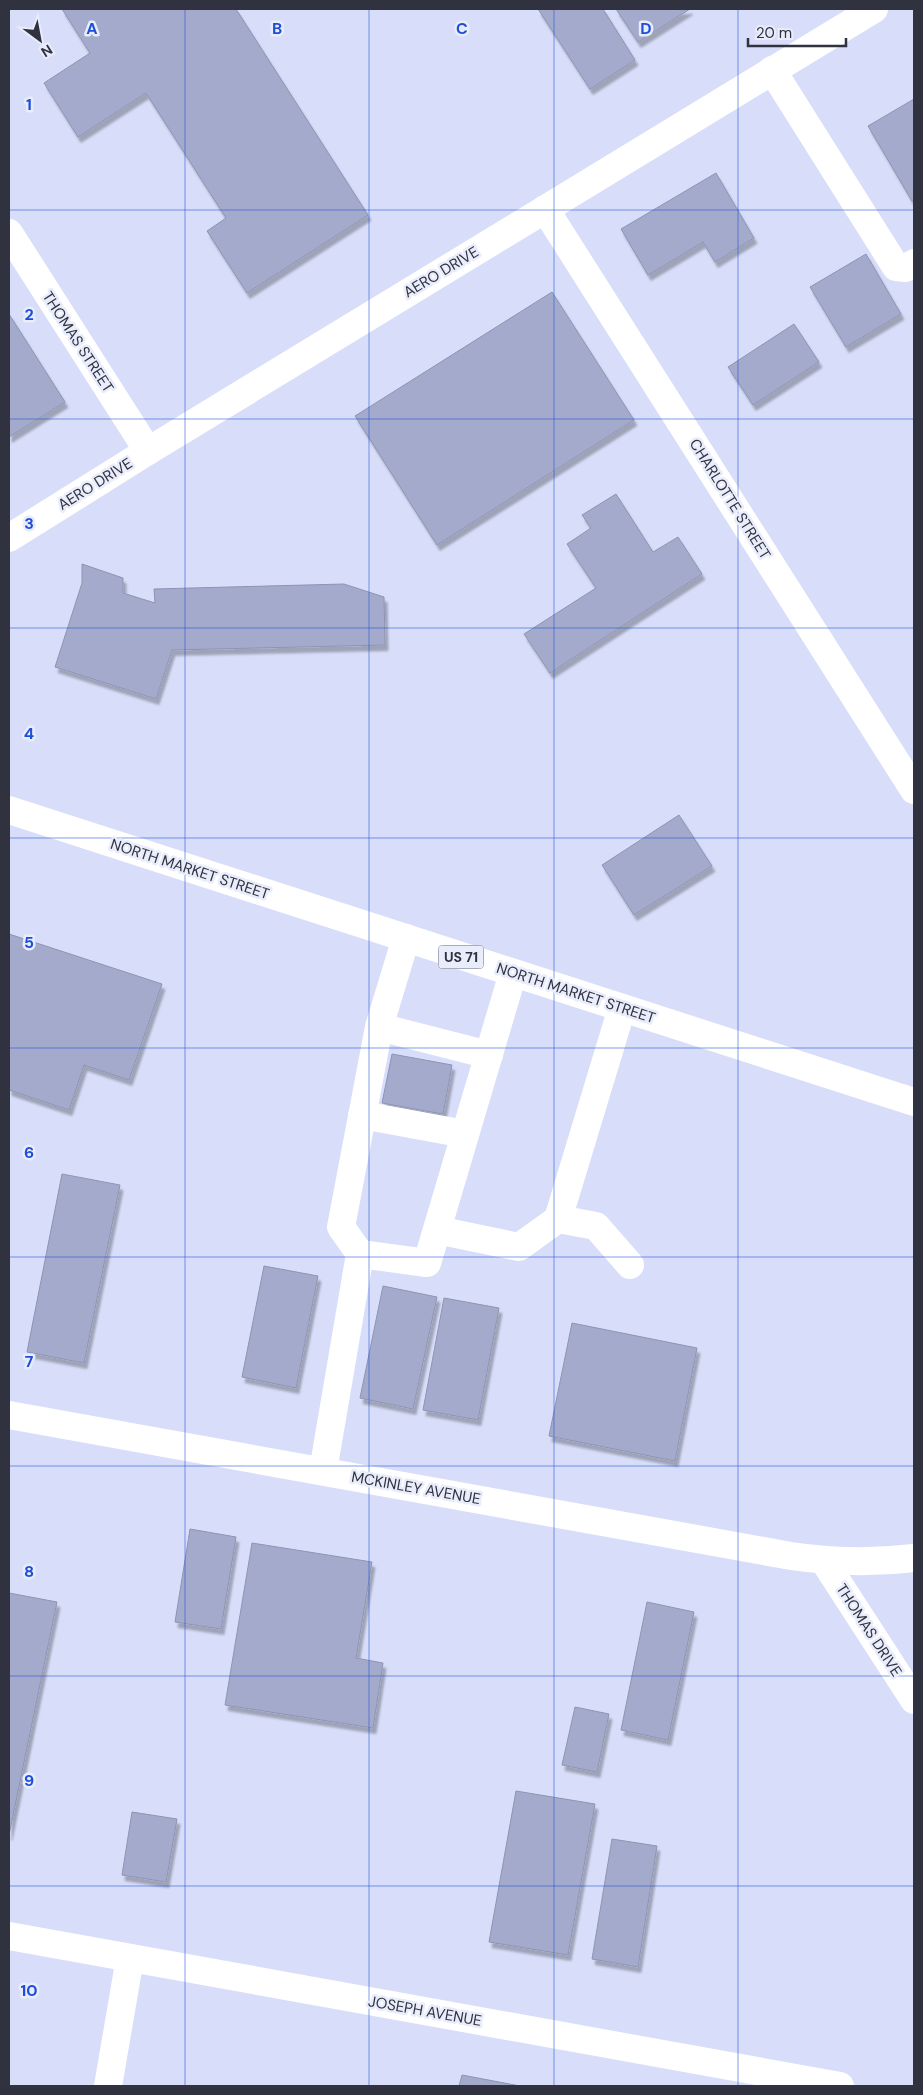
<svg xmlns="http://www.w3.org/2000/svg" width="923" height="2095" viewBox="0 0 923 2095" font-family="'DM Sans',sans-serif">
  <defs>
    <filter id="shadow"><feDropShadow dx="3" dy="5.5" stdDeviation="1" flood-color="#0004"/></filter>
  </defs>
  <rect width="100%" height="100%" fill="#d8defa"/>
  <g fill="#a3aacb" stroke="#8d94b4" filter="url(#shadow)">
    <polygon points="62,9 236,9 368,215 247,293 207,231 226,218 146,93 78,137 44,83 90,53"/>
    <polygon points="538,9 603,9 635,60 590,89"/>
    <polygon points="616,9 690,9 638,42"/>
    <polygon points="914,99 914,200 912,201 868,126"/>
    <polygon points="716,173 754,238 715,262 703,242 648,275 621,229"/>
    <polygon points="866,254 901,314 846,347 810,287"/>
    <polygon points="552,292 634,420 437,545 355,416"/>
    <polygon points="9,314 65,402 9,437"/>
    <polygon points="794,324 819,362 753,405 728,367"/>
    <polygon points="616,494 653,552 678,537 702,574 550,673 524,634 596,588 567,544 591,528 582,515"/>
    <polygon points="82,564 123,578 123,593 155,603 154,589 344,584 384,597 385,645 172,650 156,699 55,667 82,583"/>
    <polygon points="679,815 712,866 634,915 602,865"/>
    <polygon points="9,934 162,984 129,1080 84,1065 69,1110 9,1090"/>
    <polygon points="392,1054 452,1065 443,1114 382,1103"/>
    <polygon points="62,1174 120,1185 84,1363 27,1352"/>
    <polygon points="264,1266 318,1276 296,1388 242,1377"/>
    <polygon points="383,1286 437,1297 413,1409 360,1398"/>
    <polygon points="444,1298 499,1308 478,1420 423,1410"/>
    <polygon points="572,1323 697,1348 675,1461 549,1436"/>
    <polygon points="190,1529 236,1537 221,1629 175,1622"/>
    <polygon points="252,1543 372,1562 356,1658 383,1663 373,1728 225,1705"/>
    <polygon points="9,1593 57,1602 9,1835"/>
    <polygon points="647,1602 694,1612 668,1740 621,1730"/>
    <polygon points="575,1707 609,1714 597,1772 562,1765"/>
    <polygon points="516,1791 595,1804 568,1955 489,1942"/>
    <polygon points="132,1812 177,1819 166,1882 122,1875"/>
    <polygon points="612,1839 657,1846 638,1967 592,1959"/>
    <polygon points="462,2075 520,2086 459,2086"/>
  </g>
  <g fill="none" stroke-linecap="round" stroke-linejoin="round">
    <g stroke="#fff" stroke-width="28">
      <polyline points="772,70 896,267 906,268 914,263"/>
      <polyline points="545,209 914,790"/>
      <polyline points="9,233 148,451"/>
      <polyline points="9,538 148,451 874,9"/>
      <polyline points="379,1027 489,1055"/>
      <polyline points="362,1115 465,1134"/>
      <polyline points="558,1219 596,1226 630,1265"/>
      <polyline points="437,1230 519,1247 558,1219 622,1008"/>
      <polyline points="360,1254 427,1263 513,973"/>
      <path d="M9 1415 791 1556C832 1562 873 1563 914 1558"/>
      <polyline points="323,1471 360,1254 341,1227 379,1027 406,938"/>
      <polyline points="824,1561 914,1700"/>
      <polyline points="9,1936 840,2086"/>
      <polyline points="108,2086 130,1958"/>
    </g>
    <polyline stroke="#fff" stroke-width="28" points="9,810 914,1102"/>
  </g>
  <path fill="none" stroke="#1d4ed8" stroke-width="1" stroke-opacity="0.55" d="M185 9V2086M369 9V2086M554 9V2086M738 9V2086M9 210H914M9 419H914M9 628H914M9 838H914M9 1048H914M9 1257H914M9 1466H914M9 1676H914M9 1886H914"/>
  <g text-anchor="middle" stroke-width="5" stroke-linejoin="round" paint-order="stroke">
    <rect fill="#e9ecfa" stroke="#686a78" stroke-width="1" x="438.5" y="945.5" width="45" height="23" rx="4"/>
    <g font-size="14" font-weight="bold" fill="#303240">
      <text x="461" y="962">US 71</text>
    </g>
    <g font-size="15" fill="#303240" stroke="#e9ecfa">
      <text transform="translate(441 272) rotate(-31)" y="5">AERO DRIVE</text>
      <text transform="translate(78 342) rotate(57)" y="5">THOMAS STREET</text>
      <text transform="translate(95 484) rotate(-32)" y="5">AERO DRIVE</text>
      <text transform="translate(730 499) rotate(58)" y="5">CHARLOTTE STREET</text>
      <text transform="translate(190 869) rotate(18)" y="5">NORTH MARKET STREET</text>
      <text transform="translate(576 993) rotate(18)" y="5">NORTH MARKET STREET</text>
      <text transform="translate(416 1488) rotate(10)" y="5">MCKINLEY AVENUE</text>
      <text transform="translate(869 1630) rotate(57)" y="5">THOMAS DRIVE</text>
      <text transform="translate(425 2011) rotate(10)" y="5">JOSEPH AVENUE</text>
    </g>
  </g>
  <g font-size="16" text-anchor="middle" font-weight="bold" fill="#1d4ed8" stroke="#e9ecfa" stroke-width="5" stroke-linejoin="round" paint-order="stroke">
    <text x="92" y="34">A</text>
    <text x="277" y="34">B</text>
    <text x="462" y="34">C</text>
    <text x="646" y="34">D</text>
    <text x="29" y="110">1</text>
    <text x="29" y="320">2</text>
    <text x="29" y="529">3</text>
    <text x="29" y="739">4</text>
    <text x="29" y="948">5</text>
    <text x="29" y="1158">6</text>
    <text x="29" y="1367">7</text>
    <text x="29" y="1577">8</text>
    <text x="29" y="1786">9</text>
    <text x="29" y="1996">10</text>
  </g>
  <rect width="923" height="2095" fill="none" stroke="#303240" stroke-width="20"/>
  <g transform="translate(40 40) rotate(148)" stroke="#e9ecfa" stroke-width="4" paint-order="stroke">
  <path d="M0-4L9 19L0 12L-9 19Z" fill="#303240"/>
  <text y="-8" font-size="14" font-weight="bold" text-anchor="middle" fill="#303240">N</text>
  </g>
  <path d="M748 38v8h98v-8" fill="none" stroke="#303240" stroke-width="2.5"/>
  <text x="756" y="38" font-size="15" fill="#303240" stroke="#e9ecfa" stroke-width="4" paint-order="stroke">20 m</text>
</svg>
